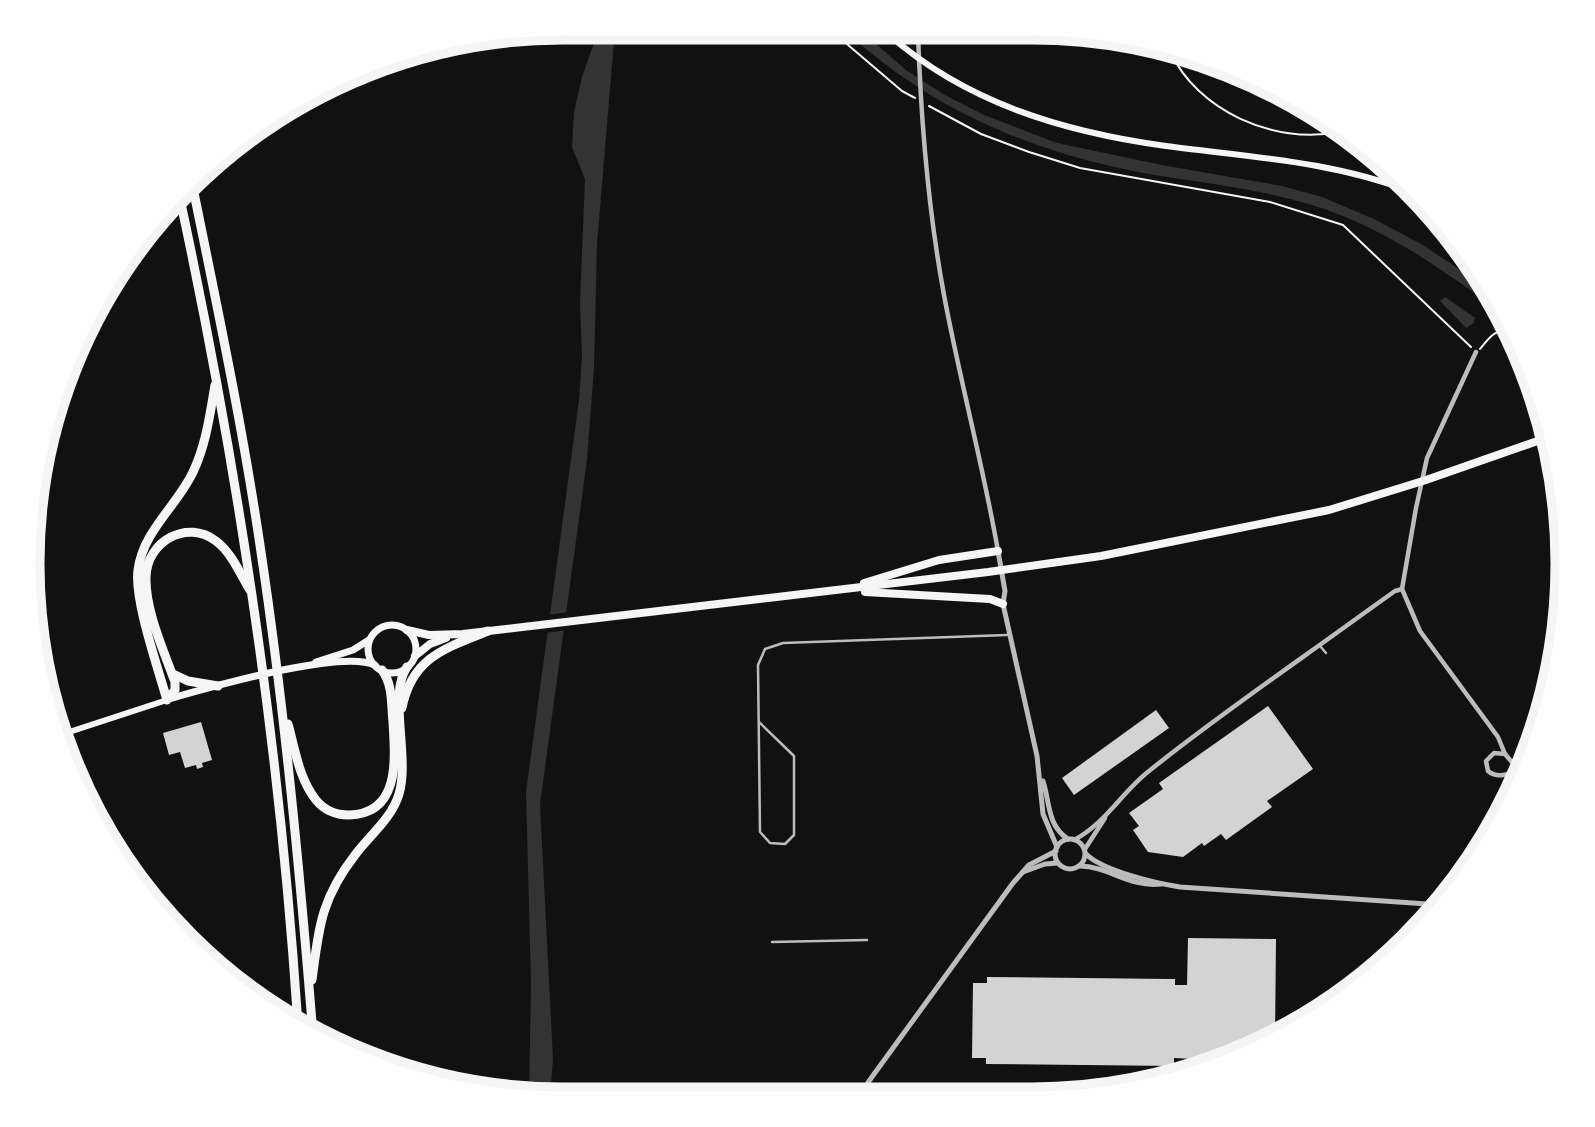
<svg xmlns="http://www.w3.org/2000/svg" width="1595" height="1127" viewBox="0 0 1595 1127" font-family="Poppins,sans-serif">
  <rect width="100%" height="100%" fill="#111"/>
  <g fill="#333">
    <polygon points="599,29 615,29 597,244 594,368 587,460 540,804 553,1059 550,1098 529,1098 531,983 526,792 579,400 582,356 580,302 585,179 572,147 574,112 582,77"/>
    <path d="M848 33H863L906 70 943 94 984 115 1057 143 1162 165 1282 186 1322 197 1374 219 1421 244 1468 275 1495 296 1504 315C1445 271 1384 227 1312 205 1263 190 1212 184 1161 176 1044 157 936 114 848 33Z"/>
    <path d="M1247 80 1252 82C1257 93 1264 99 1277 96L1279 92 1292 97 1270 102 1253 95Z"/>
    <polygon points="1445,297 1475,318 1474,323 1466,328 1440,301"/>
  </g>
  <polygon fill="#111" points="569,612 567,630 544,633 547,615"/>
  <g fill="#d3d3d3">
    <polygon points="1268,706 1313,769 1267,801 1272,807 1226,840 1221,834 1204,846 1202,843 1183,857 1148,852 1133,830 1139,826 1129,813 1163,789 1159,783"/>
    <polygon points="1156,710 1169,728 1074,795 1062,778"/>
    <polygon points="201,722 212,760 202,763 203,767 197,769 196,765 185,768 180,752 169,755 163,733"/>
    <polygon points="1188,938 1276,939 1275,1039 1268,1044 1215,1060 1174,1058 1174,1066 986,1064 986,1058 972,1058 973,983 987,983 987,977 1171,979 1175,979 1175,985 1187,985"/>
  </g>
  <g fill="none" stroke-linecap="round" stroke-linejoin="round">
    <g stroke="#f5f5f5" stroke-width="2">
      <polyline points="834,33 902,91 915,98"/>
      <path d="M1170 51C1197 111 1275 145 1338 132"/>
      <polyline points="929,106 981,134 1029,152 1080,168 1270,202 1343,225 1471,347"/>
      <path d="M1480 349C1489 338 1496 327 1511 332"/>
    </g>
    <g stroke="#bcbcbc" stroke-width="2.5">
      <polyline points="1320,646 1326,653"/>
      <polyline points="759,722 794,756 794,835 785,844 770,843 760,832 758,665 765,649 783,643 1007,635"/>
      <polyline points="772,942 867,940"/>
    </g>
    <g stroke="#bcbcbc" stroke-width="4.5">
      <path d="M918 34C921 122 928 209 944 295 960 381 983 465 998 551"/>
      <polyline points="1476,352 1427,458 1416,508 1402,589 1420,631 1498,737 1505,754"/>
      <path d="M1519 770C1509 774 1497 779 1488 771L1486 761 1494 753 1505 754 1522 774"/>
      <path d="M1074 840C1105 824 1122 792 1149 771 1219 715 1294 664 1367 611L1395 591 1402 589"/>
      <polyline points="1085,849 1105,818"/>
    </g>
    <g stroke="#bcbcbc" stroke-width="5">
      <polyline points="998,551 1005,591 1003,604 1037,756 1043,814 1057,847"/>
      <path d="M1043 781C1050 803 1047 825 1068 839"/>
      <circle cx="1070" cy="854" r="15"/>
      <path d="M1086 854C1103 871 1155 883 1180 887L1442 905"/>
      <path d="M1080 866C1108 866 1130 888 1161 884"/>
      <polyline points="1023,872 1045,864 1058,863"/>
      <polyline points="419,1079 558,1098"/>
      <polyline points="864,1096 864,1089 869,1081 1013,883 1029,865 1056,851"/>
    </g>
    <g stroke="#f5f5f5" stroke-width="6">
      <path d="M888 34C966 103 1064 132 1166 146 1249 157 1333 161 1412 192"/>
      <polyline points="60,735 167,700"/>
    </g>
    <g stroke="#f5f5f5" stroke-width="7">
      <circle cx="392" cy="649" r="24"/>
      <polyline points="316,662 353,650 369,640"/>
      <path d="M168 699C208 688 341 649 375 665"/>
    </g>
    <g stroke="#f5f5f5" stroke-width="8">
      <polyline points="864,583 939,560 998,551"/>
      <polyline points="865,592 990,599 1003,604"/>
      <polyline points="407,630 429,635 463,634 988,572 1101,556 1329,510 1426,480 1549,437"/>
      <polyline points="415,656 430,644 446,638"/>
    </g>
    <g stroke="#f5f5f5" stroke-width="9">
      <path d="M192 183C217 306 243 428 261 552 285 713 300 874 313 1035"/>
      <path d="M179 194C238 468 280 746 298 1026"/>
      <path d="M215 385C210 414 206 445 193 472 177 506 143 531 138 570 134 600 158 668 167 700L175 690V682C164 651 145 610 146 577 147 541 187 519 216 541 232 553 240 574 250 590"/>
      <polyline points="173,674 188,681 218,686"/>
      <path d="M402 708C412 657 446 648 488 631"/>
      <path d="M288 724C295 749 299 779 316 800 324 810 336 815 349 815 401 814 395 758 393 722 391 703 393 685 382 670"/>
      <path d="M312 980C319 927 321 899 355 855 370 835 392 818 399 794 410 758 388 693 407 667"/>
    </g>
  </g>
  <path d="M0 0H1595V1127H0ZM563 40H1032A523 523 0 0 1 1555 563V564A523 523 0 0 1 1032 1087H563A523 523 0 0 1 40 564V563A523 523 0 0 1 563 40Z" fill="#fefefe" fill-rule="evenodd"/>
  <path fill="none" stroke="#f5f5f5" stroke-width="9" d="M563 40H1032A523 523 0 0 1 1555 563V564A523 523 0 0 1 1032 1087H563A523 523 0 0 1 40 564V563A523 523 0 0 1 563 40Z"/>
</svg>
